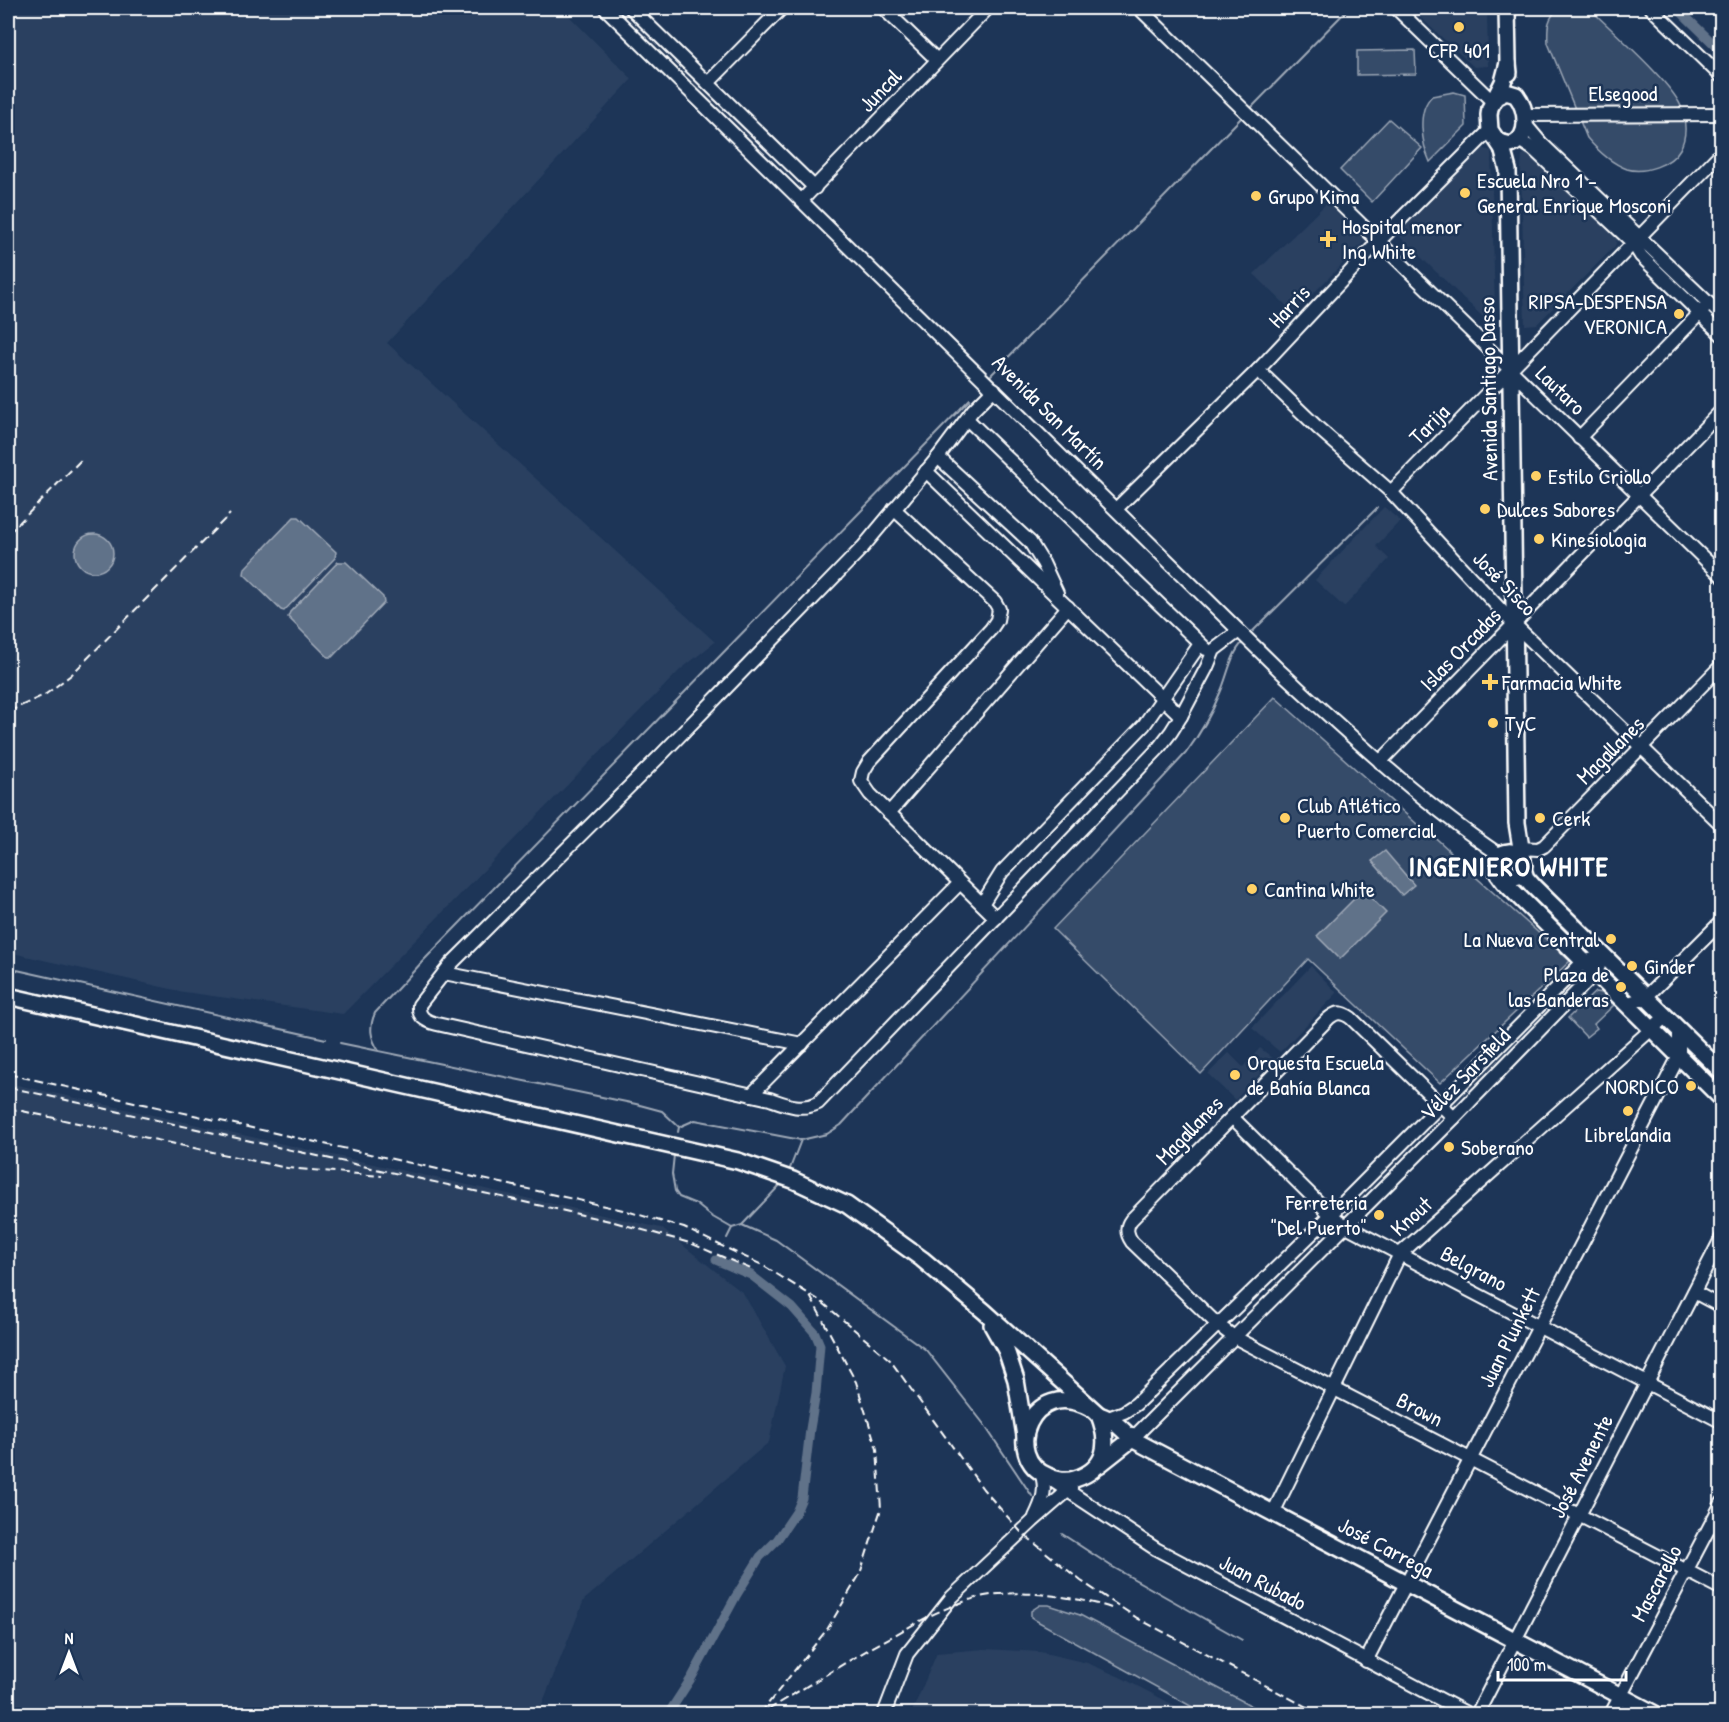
<svg xmlns="http://www.w3.org/2000/svg" width="1729" height="1722" viewBox="0 0 1729 1722" font-family="'Patrick Hand',sans-serif">
  <rect width="100%" height="100%" fill="#1d3557"/>
  <filter id="ink" filterUnits="userSpaceOnUse"><feTurbulence type="fractalNoise" baseFrequency=".0167" numOctaves="2"/><feDisplacementMap in="SourceGraphic" scale="12" xChannelSelector="R" yChannelSelector="G"/><feConvolveMatrix kernelMatrix="1 2 1 2 8 2 1 2 1" color-interpolation-filters="sRGB"/></filter>
  <g filter="url(#ink)">
    <g fill="#2a4161">
      <polygon points="8,8 561,8 632,79 387,343 715,642 680,670 343,1014 184,992 8,952"/>
      <polygon points="1410,8 1487,8 1488,66 1474,67"/>
      <polygon points="1482,148 1491,151 1495,313 1484,318 1398,235"/>
      <polygon points="1531,151 1618,236 1615,246 1537,324 1525,325 1521,169 1522,155"/>
      <polygon points="1327,203 1365,241 1294,313 1254,274"/>
      <polygon points="1384,507 1400,521 1376,546 1389,559 1344,607 1315,580"/>
      <polygon points="1311,966 1337,993 1280,1052 1252,1028"/>
      <polygon points="1260,1048 1274,1059 1235,1100 1208,1074 1229,1053 1243,1067"/>
      <polygon points="8,1083 661,1228 743,1293 785,1366 769,1442 584,1600 538,1714 8,1714"/>
      <polygon points="984,1649 1040,1652 1087,1663 1120,1677 1191,1714 911,1714 937,1653"/>
    </g>
    <g fill="#364b69" stroke="#9aa5b4" stroke-width="1.5">
      <path d="M1560 8H1589C1609 28 1675 85 1682 109 1686 121 1687 137 1680 149 1671 165 1644 174 1627 169 1611 163 1598 151 1587 138L1548 43C1547 28 1547 17 1560 8Z"/>
      <polygon points="1415,50 1416,74 1357,75 1357,51"/>
      <path d="M1454 92 1465 95 1466 126 1430 162C1422 144 1416 111 1432 96Z"/>
      <polygon points="1389,119 1422,148 1372,202 1340,170"/>
      <polygon points="1275,697 1427,833 1429,832 1451,852 1450,854 1570,961 1440,1083 1308,959 1201,1074 1053,929"/>
      <polygon points="1595,992 1602,993 1614,1005 1594,1024 1597,1028 1586,1037 1568,1018"/>
      <polygon points="1040,1605 1049,1605 1080,1615 1267,1714 1205,1714 1037,1621 1031,1617 1031,1611"/>
    </g>
    <g fill="#617289" stroke="#a0aab8" stroke-width="1.5">
      <polygon points="294,517 299,517 336,552 335,558 284,611 281,610 244,574 245,568"/>
      <circle cx="94" cy="553" r="19"/>
      <polygon points="338,562 346,562 383,597 384,603 332,657 328,657 288,617 290,612"/>
      <polygon points="1385,851 1414,885 1402,895 1372,861"/>
      <polygon points="1363,890 1386,913 1340,959 1317,936"/>
    </g>
    <g fill="none" stroke-linecap="round" stroke-linejoin="round">
      <g stroke="#a0aab8" stroke-width="2">
        <polyline points="1252,107 1349,8"/>
        <polyline points="991,375 1242,117"/>
        <polyline points="1253,631 1377,508"/>
        <polyline points="8,968 326,1039"/>
        <polyline points="340,1043 636,1104 662,1111 679,1127"/>
        <path d="M379 1051C370 1038 369 1027 375 1013L423 961 970 399"/>
        <path d="M678 1132 679 1127 695 1120 801 1140 827 1134 841 1125 1186 753C1200 734 1211 715 1220 693 1228 676 1230 655 1243 642"/>
        <polyline points="674,1155 672,1174 675,1191 679,1197 696,1204 711,1216 732,1228"/>
        <polyline points="789,1171 801,1140"/>
        <polyline points="742,1225 776,1240 926,1350 983,1423 1032,1496"/>
        <polyline points="727,1238 732,1228 742,1225 781,1184"/>
        <polyline points="1062,1534 1111,1566 1242,1640"/>
      </g>
      <g stroke="#617289" stroke-width="9">
        <polyline points="1677,8 1722,52"/>
        <polyline points="668,1714 692,1677 736,1596 760,1557 777,1540 796,1512 802,1498 810,1429 816,1393 820,1345 815,1333 792,1307 751,1275 716,1260"/>
      </g>
      <g stroke="#fff" stroke-width="16">
        <g id="minor">
          <path d="M605 8 1281 672C1351 736 1421 802 1500 855"/>
          <polyline points="631,8 815,188"/>
          <polyline points="883,8 937,60"/>
          <polyline points="1139,8 1722,576"/>
          <polyline points="1396,8 1493,102"/>
          <polyline points="1651,8 1722,77"/>
          <polyline points="708,83 782,8"/>
          <polyline points="1525,115 1722,114"/>
          <polyline points="1525,124 1541,143 1722,316"/>
          <polyline points="1519,140 1533,149 1633,243 1641,256 1722,335"/>
          <polyline points="802,200 988,8"/>
          <polyline points="1258,370 1318,428 1391,492 1514,624 1722,825"/>
          <path d="M994 389 973 410 938 457 863 547 662 754 451 964 419 1005C418 1017 425 1021 437 1024L770 1099C787 1105 801 1111 818 1103L1157 750 1171 732 1181 716 1207 667 1214 650 1239 631"/>
          <polyline points="967,419 1206,649"/>
          <polyline points="1579,438 1704,309"/>
          <polyline points="938,457 1030,542 1043,563 1057,593"/>
          <polyline points="926,471 1181,716"/>
          <polyline points="1391,492 1722,152"/>
          <polyline points="894,509 995,602 999,609 997,620 991,629 869,762 863,772 861,781 870,794 996,918"/>
          <polyline points="1116,509 1258,370 1379,241 1490,130"/>
          <polyline points="1380,762 1722,410"/>
          <polyline points="889,813 1068,607"/>
          <polyline points="1520,848 1538,849 1544,846 1722,665"/>
          <polyline points="982,904 1002,872 1144,725 1200,644"/>
          <polyline points="444,973 802,1044"/>
          <polyline points="1625,1004 1645,998 1722,921"/>
          <polyline points="751,1095 960,883"/>
          <polyline points="1232,1117 1331,1215 1346,1226 1722,1422"/>
          <path d="M1454 1118 1351 1018C1341 1011 1335 1012 1327 1020L1131 1220C1125 1228 1127 1235 1132 1242L1218 1325 1234 1337 1722 1589"/>
          <polyline points="1694,1292 1722,1307"/>
          <polyline points="1108,1418 1124,1412 1136,1404 1331,1215 1583,962 1604,956"/>
          <polyline points="1132,1439 1454,1118 1594,974 1599,966"/>
          <polyline points="1050,1479 1156,1549 1468,1714"/>
          <polyline points="1273,1513 1400,1254 1665,1017"/>
          <path d="M1035 1517C1043 1501 1047 1489 1041 1472"/>
          <polyline points="1366,1661 1679,1056 1679,1030"/>
          <polyline points="884,1714 907,1654 952,1597 1033,1521 1071,1488"/>
          <polyline points="1477,1714 1722,1237"/>
          <polyline points="1611,1714 1722,1503"/>
        </g>
      </g>
      <g stroke="#fff" stroke-width="20">
        <g id="major">
          <polyline points="1507,8 1508,63 1509,73"/>
          <polyline points="1508,63 1503,82 1490,108 1489,115 1490,130 1502,148 1508,170 1517,823 1523,860"/>
          <path d="M1496 97 1506 92 1516 95C1527 109 1531 138 1511 145L1499 142"/>
          <polyline points="1523,869 1526,878 1534,887 1722,1072"/>
          <path d="M1498 874 1507 879 1519 876 1524 865 1521 857C1513 850 1504 850 1497 858 1493 868 1498 874 1504 882L1722 1099"/>
          <path d="M8 996 738 1161 793 1180 847 1205 922 1259 985 1312 1099 1415C1110 1443 1107 1469 1075 1479 1066 1482 1057 1480 1048 1476 1001 1457 1031 1376 1090 1408"/>
          <polyline points="992,1325 1006,1350 1016,1380 1025,1436"/>
          <path d="M1099 1415C1113 1419 1122 1429 1132 1439L1655 1714"/>
          <polyline points="1099,1465 1132,1439"/>
        </g>
      </g>
      <use href="#minor" stroke="#1d3557" stroke-width="12"/>
      <use href="#major" stroke="#1d3557" stroke-width="15"/>
      <g stroke="#fff" stroke-width="2" stroke-dasharray="9 4.5" stroke-linecap="butt">
        <polyline points="8,534 81,460"/>
        <polyline points="8,712 46,694 71,675 230,514"/>
        <polyline points="8,1074 623,1210 684,1228 762,1265 822,1302 890,1360 983,1489 1021,1532 1081,1581 1137,1618 1320,1714"/>
        <polyline points="8,1087 614,1222 690,1243 751,1269"/>
        <polyline points="8,1108 287,1168 382,1176"/>
        <path d="M768 1710C809 1685 850 1659 893 1636 921 1620 948 1605 980 1597 1015 1588 1081 1597 1114 1609"/>
        <polyline points="760,1714 828,1628 860,1574 881,1509 877,1449 856,1382 809,1294"/>
      </g>
    </g>
  </g>
  <g fill="#ffd166" stroke="#1d3557" stroke-width="2">
    <circle cx="1459" cy="27" r="6"/>
    <circle cx="1465" cy="193" r="6"/>
    <circle cx="1256" cy="196" r="6"/>
    <path d="M1325 230h6v6h6v6h-6v6h-6v-6h-6v-6h6z"/>
    <circle cx="1679" cy="314" r="6"/>
    <circle cx="1536" cy="476" r="6"/>
    <circle cx="1485" cy="509" r="6"/>
    <circle cx="1539" cy="539" r="6"/>
    <path d="M1487 673h6v6h6v6h-6v6h-6v-6h-6v-6h6z"/>
    <circle cx="1493" cy="723" r="6"/>
    <circle cx="1285" cy="818" r="6"/>
    <circle cx="1540" cy="818" r="6"/>
    <circle cx="1252" cy="889" r="6"/>
    <circle cx="1611" cy="939" r="6"/>
    <circle cx="1632" cy="966" r="6"/>
    <circle cx="1621" cy="987" r="6"/>
    <circle cx="1235" cy="1075" r="6"/>
    <circle cx="1691" cy="1086" r="6"/>
    <circle cx="1628" cy="1111" r="6"/>
    <circle cx="1449" cy="1147" r="6"/>
    <circle cx="1379" cy="1215" r="6"/>
  </g>
  <g text-anchor="middle" stroke-width="5" stroke-linejoin="round" paint-order="stroke">
    <g font-size="22" fill="#fff" stroke="#1d3557" text-anchor="start">
      <text x="1459" y="58" text-anchor="middle">CFP 401</text>
      <text x="1477" y="188">Escuela Nro 1 -<tspan x="1477" dy="25">General Enrique Mosconi</tspan></text>
      <text x="1268" y="204">Grupo Kima</text>
      <text x="1342" y="234">Hospital menor<tspan x="1342" dy="25">Ing White</tspan></text>
      <text x="1667" y="309" text-anchor="end">RIPSA-DESPENSA<tspan x="1667" dy="25">VERONICA</tspan></text>
      <text x="1548" y="484">Estilo Criollo</text>
      <text x="1497" y="517">Dulces Sabores</text>
      <text x="1551" y="547">Kinesiologia</text>
      <text x="1502" y="690">Farmacia White</text>
      <text x="1505" y="731">TyC</text>
      <text x="1297" y="813">Club Atlético<tspan x="1297" dy="25">Puerto Comercial</tspan></text>
      <text x="1552" y="826">Cerk</text>
      <text x="1264" y="897">Cantina White</text>
      <text x="1599" y="947" text-anchor="end">La Nueva Central</text>
      <text x="1644" y="974">Ginder</text>
      <text x="1609" y="982" text-anchor="end">Plaza de<tspan x="1609" dy="25">las Banderas</tspan></text>
      <text x="1247" y="1070">Orquesta Escuela<tspan x="1247" dy="25">de Bahía Blanca</tspan></text>
      <text x="1679" y="1094" text-anchor="end">NORDICO</text>
      <text x="1628" y="1142" text-anchor="middle">Librelandia</text>
      <text x="1461" y="1155">Soberano</text>
      <text x="1367" y="1210" text-anchor="end">Ferreteria<tspan x="1367" dy="25">"Del Puerto"</tspan></text>
    </g>
    <g font-size="22" fill="#fff" stroke="#1d3557">
      <text transform="translate(880 90) rotate(-46)" y="8">Juncal</text>
      <text x="1623" y="101">Elsegood</text>
      <text transform="translate(1289 306) rotate(-47)" y="8">Harris</text>
      <text transform="translate(1488 389) rotate(-91)" y="8">Avenida Santiago Dasso</text>
      <text transform="translate(1561 390) rotate(44)" y="8">Lautaro</text>
      <text transform="translate(1050 412) rotate(45)" y="8">Avenida San Martín</text>
      <text transform="translate(1429 424) rotate(-45)" y="8">Tarija</text>
      <text transform="translate(1505 583) rotate(46)" y="8">José Sisco</text>
      <text transform="translate(1460 649) rotate(-46)" y="8">Islas Orcadas</text>
      <text transform="translate(1610 750) rotate(-45)" y="8">Magallanes</text>
      <text transform="translate(1465 1074) rotate(-46)" y="8">Vélez Sarsfield</text>
      <text transform="translate(1189 1130) rotate(-46)" y="8">Magallanes</text>
      <text transform="translate(1411 1216) rotate(-42)" y="8">Knout</text>
      <text transform="translate(1474 1268) rotate(28)" y="8">Belgrano</text>
      <text transform="translate(1509 1337) rotate(-63)" y="8">Juan Plunkett</text>
      <text transform="translate(1420 1409) rotate(27)" y="8">Brown</text>
      <text transform="translate(1581 1466) rotate(-63)" y="8">José Avenente</text>
      <text transform="translate(1386 1547) rotate(28)" y="8">José Carrega</text>
      <text transform="translate(1263 1582) rotate(28)" y="8">Juan Rubado</text>
      <text transform="translate(1656 1583) rotate(-62)" y="8">Mascarello</text>
    </g>
    <g font-size="28" font-weight="bold" letter-spacing="1.5" fill="#fff" stroke="#1d3557">
      <text x="1509" y="876">INGENIERO WHITE</text>
    </g>
  </g>
  <rect width="1729" height="1722" fill="none" stroke="#1d3557" stroke-width="30"/>
  <rect x="15" y="15" width="1699" height="1692" fill="none" stroke="#fff" stroke-width="2" filter="url(#ink)"/>
  <g transform="translate(69 1653)" stroke="#1d3557" stroke-width="4.5" paint-order="stroke">
  <path d="M0-4.5L10 22L0 15L-10 22Z" fill="#ffffff"/>
  <text y="-9" font-size="16" font-weight="bold" text-anchor="middle" fill="#ffffff">N</text>
  </g>
  <path d="M1498 1671v9h128v-9" fill="none" stroke="#ffffff" stroke-width="3"/>
  <text x="1507" y="1671" font-size="18" fill="#ffffff" stroke="#1d3557" stroke-width="4.5" paint-order="stroke">100 m</text>
</svg>
